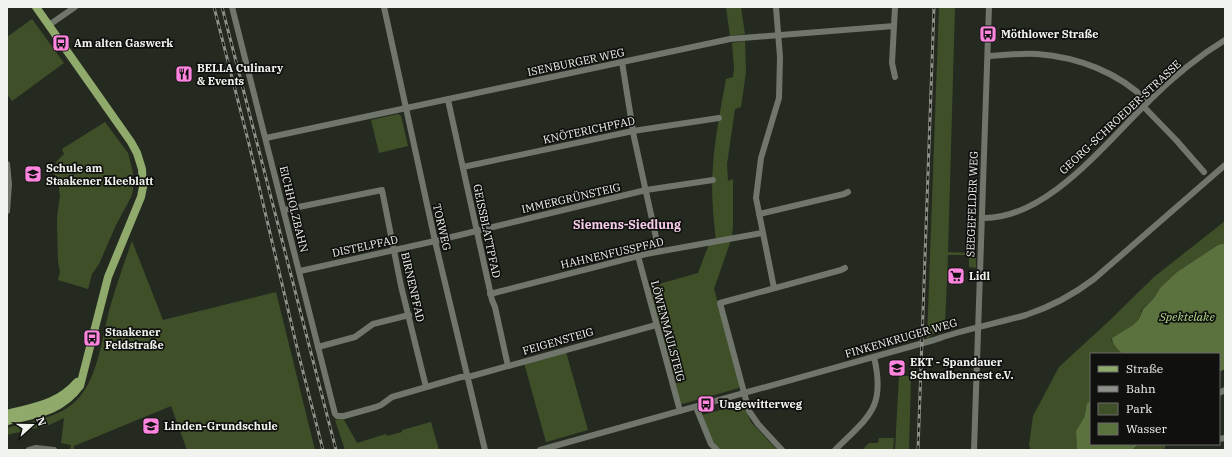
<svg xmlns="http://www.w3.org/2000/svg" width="1232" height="457" viewBox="0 0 1232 457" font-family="'IBM Plex Serif',serif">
  <rect width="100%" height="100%" fill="#252a21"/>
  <g fill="#3f5029">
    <polygon points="726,7 741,7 745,34 730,36"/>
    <polygon points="939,7 955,7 948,252 976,253 976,268 969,267 969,255 948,255 945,325 942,325 942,327 927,339"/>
    <polygon points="32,19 64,63 12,101 7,94 7,37"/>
    <path d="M745 41 746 72 741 107 735 109 727 164 728 181 733 179V225L732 237 716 240C713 215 711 190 713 165 715 136 721 108 726 79L733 77 734 68 732 43Z"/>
    <polygon points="398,114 401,116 408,146 379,153 371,120"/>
    <polygon points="105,122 128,153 133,173 133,190 131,197 116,225 99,264 92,274 88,289 58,280 60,272 58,261 57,217 60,196 58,182 54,173 53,169 57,161 64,154 62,149"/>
    <polygon points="1225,221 1225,243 1218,245 1177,272 1160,288 1154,298 1142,309 1139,319 1133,325 1112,338 1111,340 1116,347 1123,354 1091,354 1091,401 1087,403 1085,412 1085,416 1076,431 1077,450 1031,450 1029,445 1033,416 1059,367 1108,322 1154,277"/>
    <polygon points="731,240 714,289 741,385 739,388 682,404 680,403 648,287 698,273 709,244"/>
    <path d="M132 241 163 320 276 292 315 450H187L171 406 74 446V450H70L71 445 61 443 64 418 49 425 7 435V428C28 422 52 419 70 406 99 385 101 337 111 304 117 283 125 261 132 241Z"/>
    <polygon points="566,352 588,430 546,442 524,363"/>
    <polygon points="899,376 911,376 909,450 895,450"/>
    <polygon points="743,404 751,422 777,450 720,450 713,442 702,415"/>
    <polygon points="343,418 357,443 386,434 387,436 402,432 402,430 431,422 439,450 345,450 335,420"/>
    <polygon points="879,438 894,438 893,450 864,450 863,449 869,443 878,443"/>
    <polygon points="1139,444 1166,444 1164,450 1133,450"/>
  </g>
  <g fill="#5b723e">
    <path d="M1225 243V369L1219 372V354H1123C1118 350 1112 344 1112 338L1133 325 1139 319 1143 309 1154 298 1160 288 1177 272 1218 245Z"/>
    <polygon points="1091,401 1091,444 1139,444 1132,450 1077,450 1076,431 1085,416 1085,413 1087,403"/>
  </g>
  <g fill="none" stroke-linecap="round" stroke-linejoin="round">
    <g stroke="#71766c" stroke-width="6">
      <polyline points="232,7 335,414 337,416 344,416 376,407 381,405 392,397 461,377 472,376 656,325"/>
      <polyline points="384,7 435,241 485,450"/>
      <polyline points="49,25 75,7"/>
      <path d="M988 56C1004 55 1021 53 1037 54 1077 57 1119 72 1148 102"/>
      <polyline points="622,62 634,137 659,251"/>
      <polyline points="895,77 892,63 895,7"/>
      <polyline points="448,100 492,300 495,307 508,366"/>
      <polyline points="1143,106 1176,140 1204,172"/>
      <polyline points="266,138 730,39 894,26"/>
      <polyline points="7,164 9,184 7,211"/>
      <polyline points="463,167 633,131 719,118"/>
      <polyline points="284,210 382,190 401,286 426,387"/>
      <polyline points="759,214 844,194 848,192"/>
      <path d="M982 218C1047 220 1106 142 1149 101 1172 78 1197 57 1225 40"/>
      <polyline points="638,256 680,411"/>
      <polyline points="300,271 435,241 646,190 713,180"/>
      <polyline points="774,288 756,198 761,158 779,98 780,57 776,7"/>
      <polyline points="490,294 646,254 762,233"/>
      <polyline points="318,347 355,337 373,324 409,315"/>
      <polyline points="1219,393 1225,390"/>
      <polyline points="696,407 711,444 717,450"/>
      <polyline points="1219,439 1225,438"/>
      <polyline points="29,450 36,448 54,450"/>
      <path d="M540 450 934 340C964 329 995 324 1026 315 1050 307 1073 295 1094 279L1225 165"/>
      <polyline points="782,450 758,424 749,411 720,303 841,270 845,268"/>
      <path d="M835 450C869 416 886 408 874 357"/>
      <polyline points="974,450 989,7"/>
    </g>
    <g stroke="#8faa6b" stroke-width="8">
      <path d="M7 414C34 407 58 404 77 382"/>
      <path d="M7 421C36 414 61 412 80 386L108 277 141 197 143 187 142 169 137 153 131 142 36 7"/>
    </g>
    <g stroke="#8d9189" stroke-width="3">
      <g id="rail">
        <polyline points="214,7 249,144 299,356 323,450"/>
        <polyline points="222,7 336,450"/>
        <polyline points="918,450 934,7"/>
      </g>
    </g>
    <use href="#rail" stroke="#10110e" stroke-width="1.5" stroke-dasharray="4.5" stroke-linecap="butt"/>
  </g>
  <defs>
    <g id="bus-square" transform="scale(0.9)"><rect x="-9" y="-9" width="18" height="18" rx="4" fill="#ff85de" stroke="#10110e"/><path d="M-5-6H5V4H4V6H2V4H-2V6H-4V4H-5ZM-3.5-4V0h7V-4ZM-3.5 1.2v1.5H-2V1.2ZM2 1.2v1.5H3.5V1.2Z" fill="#111"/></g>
    <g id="restaurant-square" transform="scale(0.9)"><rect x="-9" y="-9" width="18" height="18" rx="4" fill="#ff85de" stroke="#10110e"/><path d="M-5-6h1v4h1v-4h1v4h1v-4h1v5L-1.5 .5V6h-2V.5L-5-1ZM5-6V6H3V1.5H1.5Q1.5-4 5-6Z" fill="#111"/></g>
    <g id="school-square" transform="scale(0.9)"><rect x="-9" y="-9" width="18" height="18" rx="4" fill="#ff85de" stroke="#10110e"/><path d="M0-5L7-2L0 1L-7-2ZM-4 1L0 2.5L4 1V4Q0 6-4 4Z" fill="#111"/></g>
    <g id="supermarket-square" transform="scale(0.9)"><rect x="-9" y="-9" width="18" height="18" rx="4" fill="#ff85de" stroke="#10110e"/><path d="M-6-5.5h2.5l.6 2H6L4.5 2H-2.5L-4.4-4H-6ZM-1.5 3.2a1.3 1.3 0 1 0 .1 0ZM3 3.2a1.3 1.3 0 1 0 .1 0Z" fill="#111"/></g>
  </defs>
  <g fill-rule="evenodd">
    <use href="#bus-square" x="988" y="34"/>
    <use href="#bus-square" x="61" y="43"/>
    <use href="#restaurant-square" x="184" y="74"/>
    <use href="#school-square" x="33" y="174"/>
    <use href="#supermarket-square" x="956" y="276"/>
    <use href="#bus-square" x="92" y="338"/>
    <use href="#school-square" x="897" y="368"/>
    <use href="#bus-square" x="706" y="404"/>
    <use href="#school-square" x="151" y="426"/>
  </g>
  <g text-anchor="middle" stroke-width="3.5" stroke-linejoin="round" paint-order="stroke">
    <g font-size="11" font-weight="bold" fill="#f1f4ee" stroke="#10110e" text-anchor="start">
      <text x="1001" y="38">Möthlower Straße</text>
      <text x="74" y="47">Am alten Gaswerk</text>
      <text x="197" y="72">BELLA Culinary<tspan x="197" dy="13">&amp; Events</tspan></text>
      <text x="46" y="172">Schule am<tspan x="46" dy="13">Staakener Kleeblatt</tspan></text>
      <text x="969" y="280">Lidl</text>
      <text x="105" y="336">Staakener<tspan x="105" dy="13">Feldstraße</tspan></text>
      <text x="910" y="366">EKT - Spandauer<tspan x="910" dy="13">Schwalbennest e.V.</tspan></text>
      <text x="719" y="408">Ungewitterweg</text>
      <text x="164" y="430">Linden-Grundschule</text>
    </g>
    <g font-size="11" fill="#f1f4ee" stroke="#10110e">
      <text transform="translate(576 62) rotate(-12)" y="4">ISENBURGER WEG</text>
      <text transform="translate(1120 117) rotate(-43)" y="4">GEORG-SCHROEDER-STRASSE</text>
      <text transform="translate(589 130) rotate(-12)" y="4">KNÖTERICHPFAD</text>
      <text transform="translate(571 198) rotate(-13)" y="4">IMMERGRÜNSTEIG</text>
      <text transform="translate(972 204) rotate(-88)" y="4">SEEGEFELDER WEG</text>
      <text transform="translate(294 209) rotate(76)" y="4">EICHHOLZBAHN</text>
      <text transform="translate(442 227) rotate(77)" y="4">TORWEG</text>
      <text transform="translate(487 231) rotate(78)" y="4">GEISSBLATTPFAD</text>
      <text transform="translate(365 246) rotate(-12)" y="4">DISTELPFAD</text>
      <text transform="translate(612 253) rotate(-13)" y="4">HAHNENFUSSPFAD</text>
      <text transform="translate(413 287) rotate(77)" y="4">BIRNENPFAD</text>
      <text transform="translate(668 331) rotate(75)" y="4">LÖWENMAULSTEIG</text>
      <text transform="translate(901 338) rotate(-16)" y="4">FINKENKRUGER WEG</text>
      <text transform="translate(558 341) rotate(-16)" y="4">FEIGENSTEIG</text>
    </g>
    <g font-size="12" font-weight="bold" fill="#f8cdea" stroke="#10110e">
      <text x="627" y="229">Siemens-Siedlung</text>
    </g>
    <g font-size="12" font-style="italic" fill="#b4d88a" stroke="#10110e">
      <text x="1187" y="321">Spektelake</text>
    </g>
  </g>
  <rect width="1232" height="457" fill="none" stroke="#f1f4ee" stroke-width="16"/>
  <rect x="1090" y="353" width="130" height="92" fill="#10110e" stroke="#6a6c68"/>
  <rect x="1098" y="366" width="20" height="6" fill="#8faa6b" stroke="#6a6c68"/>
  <text x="1126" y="373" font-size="12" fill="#f1f4ee">Straße</text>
  <rect x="1098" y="386" width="20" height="6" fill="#8d9189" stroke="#6a6c68"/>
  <text x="1126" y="393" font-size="12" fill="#f1f4ee">Bahn</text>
  <rect x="1098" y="403" width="20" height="12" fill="#3f5029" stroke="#6a6c68"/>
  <text x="1126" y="413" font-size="12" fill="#f1f4ee">Park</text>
  <rect x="1098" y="423" width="20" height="12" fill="#5b723e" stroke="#6a6c68"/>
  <text x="1126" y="433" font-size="12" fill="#f1f4ee">Wasser</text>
  <g transform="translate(32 425) rotate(69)" stroke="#10110e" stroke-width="3" paint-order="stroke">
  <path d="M0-3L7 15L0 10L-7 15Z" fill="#f1f4ee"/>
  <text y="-6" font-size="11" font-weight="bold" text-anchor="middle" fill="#f1f4ee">N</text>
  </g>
</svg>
